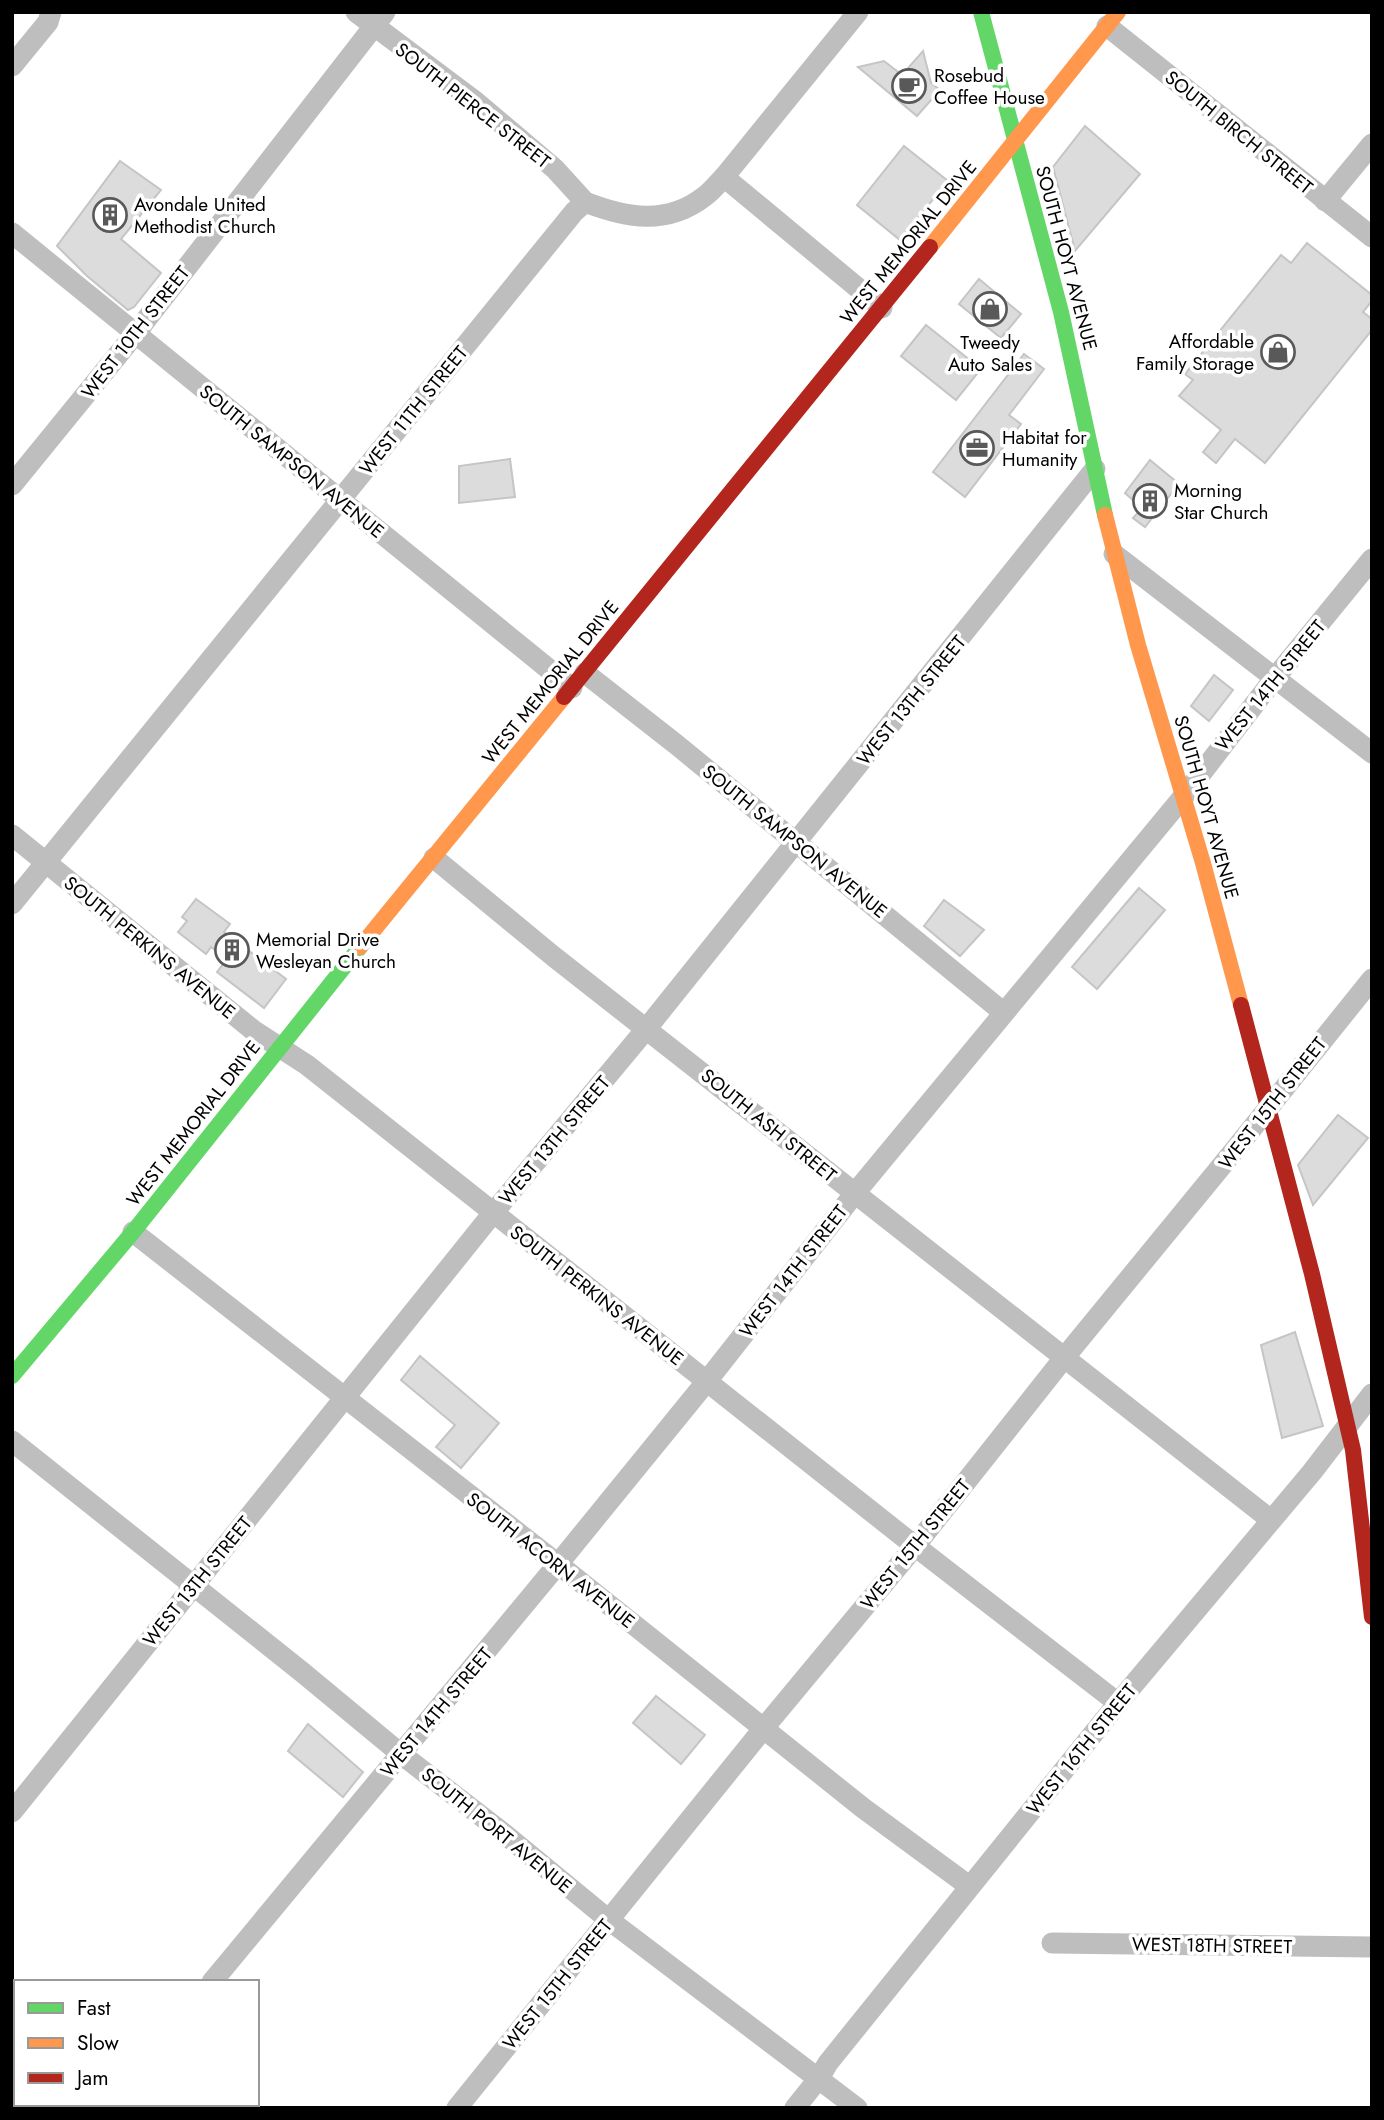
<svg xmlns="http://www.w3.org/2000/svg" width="1384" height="2120" viewBox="0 0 1384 2120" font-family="Jost,sans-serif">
  <rect width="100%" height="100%" fill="#fff"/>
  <polygon fill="#eaeaea" points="12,2026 16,2028 16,2104 111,2104 116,2108 12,2108"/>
  <g fill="#dcdcdc" stroke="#c5c5c5" stroke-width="2">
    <polygon points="923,51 931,83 940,90 917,116 858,67 884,61 902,75"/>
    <polygon points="1085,126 1140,174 1075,251 1053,167"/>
    <polygon points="904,146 948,181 900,240 857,205"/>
    <polygon points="120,161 161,190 121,239 161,273 134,307 128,310 87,276 57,246"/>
    <polygon points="1307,243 1372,295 1372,301 1363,312 1372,319 1372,330 1265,463 1235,439 1216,463 1203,452 1221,430 1179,396 1193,380 1185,374 1281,255 1291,263"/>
    <polygon points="979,279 1021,314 1001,338 959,304"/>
    <polygon points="926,325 981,369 956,400 901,356"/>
    <polygon points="1024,354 1044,369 1009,415 1021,424 965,497 933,472"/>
    <polygon points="510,459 515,497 459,503 459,466"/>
    <polygon points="1150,460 1179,484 1145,527 1133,518 1142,508 1125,493"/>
    <polygon points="1214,675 1233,690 1209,721 1191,706"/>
    <polygon points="1139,888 1165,910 1097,989 1072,967"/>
    <polygon points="196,899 230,924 224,932 286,979 264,1008 217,972 227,959 211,947 206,954 178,932 187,921 182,917"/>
    <polygon points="944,900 984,930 960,956 924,926"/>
    <polygon points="1338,1115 1368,1138 1313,1205 1298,1165"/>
    <polygon points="1295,1332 1323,1426 1282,1438 1261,1345"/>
    <polygon points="420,1356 499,1423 461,1468 436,1447 455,1425 401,1380"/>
    <polygon points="656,1696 705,1735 681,1764 633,1723"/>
    <polygon points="308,1724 363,1772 343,1797 288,1751"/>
  </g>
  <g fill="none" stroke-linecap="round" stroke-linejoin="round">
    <g stroke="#bebebe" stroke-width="21">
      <polyline points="356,12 476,102 555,169 585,202"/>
      <polyline points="1107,26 1372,237"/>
      <polyline points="12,66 48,22 51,12"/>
      <polyline points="724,177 882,308"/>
      <polyline points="1325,201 1372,144"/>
      <polyline points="12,233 572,688"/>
      <polyline points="12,485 135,334 385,12"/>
      <polyline points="1114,554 1372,753"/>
      <polyline points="585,673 677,745 1003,1012"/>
      <polyline points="12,835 253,1030 307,1065 915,1546 1118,1703"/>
      <polyline points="434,858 553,956 1271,1520"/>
      <path d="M12 904 574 212 585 202C626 218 667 226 705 196 712 191 718 183 724 177L858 12"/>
      <polyline points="133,1232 558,1564 863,1808 969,1886"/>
      <polyline points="12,1441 302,1672 401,1754 507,1836 609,1920 857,2108"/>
      <polyline points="12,1812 493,1213 647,1028 1095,469"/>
      <polyline points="1052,1943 1372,1947"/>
      <polyline points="212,1982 558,1564 707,1381 855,1193 1183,797 1274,679 1372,559"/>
      <polyline points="12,2014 16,2016"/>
      <polyline points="127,2104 131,2108"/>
      <polyline points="457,2108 763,1729 915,1546 1064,1358 1233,1152 1372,979"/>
      <polyline points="795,2108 819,2078 828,2063 1118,1703 1312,1472 1372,1394"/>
    </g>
    <g stroke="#63d668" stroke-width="16">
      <polyline points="981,12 1061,312 1105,515"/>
      <polyline points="12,1376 133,1232 360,947"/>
    </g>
    <g stroke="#ff974d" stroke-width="16">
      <polyline points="930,247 1118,12"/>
      <polyline points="1105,515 1138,645 1203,863 1241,1005"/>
      <polyline points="360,947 564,697"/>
    </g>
    <g stroke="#b3261e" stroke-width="16">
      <polyline points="564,697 930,247"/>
      <polyline points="1241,1005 1312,1274 1353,1450 1372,1617"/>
    </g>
  </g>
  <defs>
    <g id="cafe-ring" transform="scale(1.75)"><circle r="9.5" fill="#fff" stroke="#595959" stroke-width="1.5"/><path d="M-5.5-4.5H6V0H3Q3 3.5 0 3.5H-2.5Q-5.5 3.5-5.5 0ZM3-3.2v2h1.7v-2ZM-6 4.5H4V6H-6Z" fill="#595959"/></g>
    <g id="building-ring" transform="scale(1.75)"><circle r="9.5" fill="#fff" stroke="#595959" stroke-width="1.5"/><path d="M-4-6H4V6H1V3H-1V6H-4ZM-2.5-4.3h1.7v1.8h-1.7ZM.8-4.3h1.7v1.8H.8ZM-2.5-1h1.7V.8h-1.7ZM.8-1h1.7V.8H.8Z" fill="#595959"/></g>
    <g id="shop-ring" transform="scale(1.75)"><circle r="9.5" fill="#fff" stroke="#595959" stroke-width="1.5"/><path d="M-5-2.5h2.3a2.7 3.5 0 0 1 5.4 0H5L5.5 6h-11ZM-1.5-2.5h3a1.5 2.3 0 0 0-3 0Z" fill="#595959"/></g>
    <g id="office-ring" transform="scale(1.75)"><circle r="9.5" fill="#fff" stroke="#595959" stroke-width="1.5"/><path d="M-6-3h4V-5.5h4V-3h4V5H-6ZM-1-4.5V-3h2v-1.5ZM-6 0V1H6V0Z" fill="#595959"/></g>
  </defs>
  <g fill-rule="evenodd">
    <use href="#cafe-ring" x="909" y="86"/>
    <use href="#building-ring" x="110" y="215"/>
    <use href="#shop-ring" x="990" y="309"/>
    <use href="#shop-ring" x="1278" y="352"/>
    <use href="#office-ring" x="977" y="448"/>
    <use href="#building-ring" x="1150" y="501"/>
    <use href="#building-ring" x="232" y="950"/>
  </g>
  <g text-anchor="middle" stroke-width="7" stroke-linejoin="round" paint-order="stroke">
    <g font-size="19" fill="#000" stroke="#fff" text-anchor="start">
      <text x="934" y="82">Rosebud<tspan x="934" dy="22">Coffee House</tspan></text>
      <text x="134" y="211">Avondale United<tspan x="134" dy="22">Methodist Church</tspan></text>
      <text x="1254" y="348" text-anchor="end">Affordable<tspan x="1254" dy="22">Family Storage</tspan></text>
      <text x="990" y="349" text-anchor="middle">Tweedy<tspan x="990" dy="22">Auto Sales</tspan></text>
      <text x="1002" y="444">Habitat for<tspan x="1002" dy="22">Humanity</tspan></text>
      <text x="1174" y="497">Morning<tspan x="1174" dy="22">Star Church</tspan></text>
      <text x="256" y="946">Memorial Drive<tspan x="256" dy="22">Wesleyan Church</tspan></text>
    </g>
    <g font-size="19" fill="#000" stroke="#fff">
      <text transform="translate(473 105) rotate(38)" y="7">SOUTH PIERCE STREET</text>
      <text transform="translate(1239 132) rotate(39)" y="7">SOUTH BIRCH STREET</text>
      <text transform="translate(908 242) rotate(-51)" y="7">WEST MEMORIAL DRIVE</text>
      <text transform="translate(1067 258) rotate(75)" y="7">SOUTH HOYT AVENUE</text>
      <text transform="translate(135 332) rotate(-52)" y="7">WEST 10TH STREET</text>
      <text transform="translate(413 410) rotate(-51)" y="7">WEST 11TH STREET</text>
      <text transform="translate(292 461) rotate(39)" y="7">SOUTH SAMPSON AVENUE</text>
      <text transform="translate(550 682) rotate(-51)" y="7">WEST MEMORIAL DRIVE</text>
      <text transform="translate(1270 685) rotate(-51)" y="7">WEST 14TH STREET</text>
      <text transform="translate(911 700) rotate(-51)" y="7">WEST 13TH STREET</text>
      <text transform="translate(1207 807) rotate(74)" y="7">SOUTH HOYT AVENUE</text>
      <text transform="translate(795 841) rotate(39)" y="7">SOUTH SAMPSON AVENUE</text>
      <text transform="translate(150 947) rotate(39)" y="7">SOUTH PERKINS AVENUE</text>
      <text transform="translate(1272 1103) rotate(-52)" y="7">WEST 15TH STREET</text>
      <text transform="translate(193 1123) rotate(-52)" y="7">WEST MEMORIAL DRIVE</text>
      <text transform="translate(769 1125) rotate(39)" y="7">SOUTH ASH STREET</text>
      <text transform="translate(554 1140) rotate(-50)" y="7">WEST 13TH STREET</text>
      <text transform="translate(793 1271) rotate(-52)" y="7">WEST 14TH STREET</text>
      <text transform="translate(597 1295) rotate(38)" y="7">SOUTH PERKINS AVENUE</text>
      <text transform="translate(915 1544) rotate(-51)" y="7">WEST 15TH STREET</text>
      <text transform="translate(551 1560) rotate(38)" y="7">SOUTH ACORN AVENUE</text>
      <text transform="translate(197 1581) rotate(-51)" y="7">WEST 13TH STREET</text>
      <text transform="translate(436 1712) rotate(-50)" y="7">WEST 14TH STREET</text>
      <text transform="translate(1081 1749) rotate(-51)" y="7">WEST 16TH STREET</text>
      <text transform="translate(497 1830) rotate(39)" y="7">SOUTH PORT AVENUE</text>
      <text transform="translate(1212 1945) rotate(1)" y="7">WEST 18TH STREET</text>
      <text transform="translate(557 1984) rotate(-51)" y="7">WEST 15TH STREET</text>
    </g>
  </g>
  <rect width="1384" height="2120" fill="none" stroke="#000000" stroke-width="28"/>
  <rect x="14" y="1980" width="245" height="126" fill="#ffffff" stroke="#999999" stroke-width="2"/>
  <rect x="28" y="2003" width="35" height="10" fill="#63d668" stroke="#999999" stroke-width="2"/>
  <text x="77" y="2015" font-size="21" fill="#000000">Fast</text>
  <rect x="28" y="2038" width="35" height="10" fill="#ff974d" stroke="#999999" stroke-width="2"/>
  <text x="77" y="2050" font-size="21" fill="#000000">Slow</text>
  <rect x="28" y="2073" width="35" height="10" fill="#b3261e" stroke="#999999" stroke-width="2"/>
  <text x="77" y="2085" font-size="21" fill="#000000">Jam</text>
</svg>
